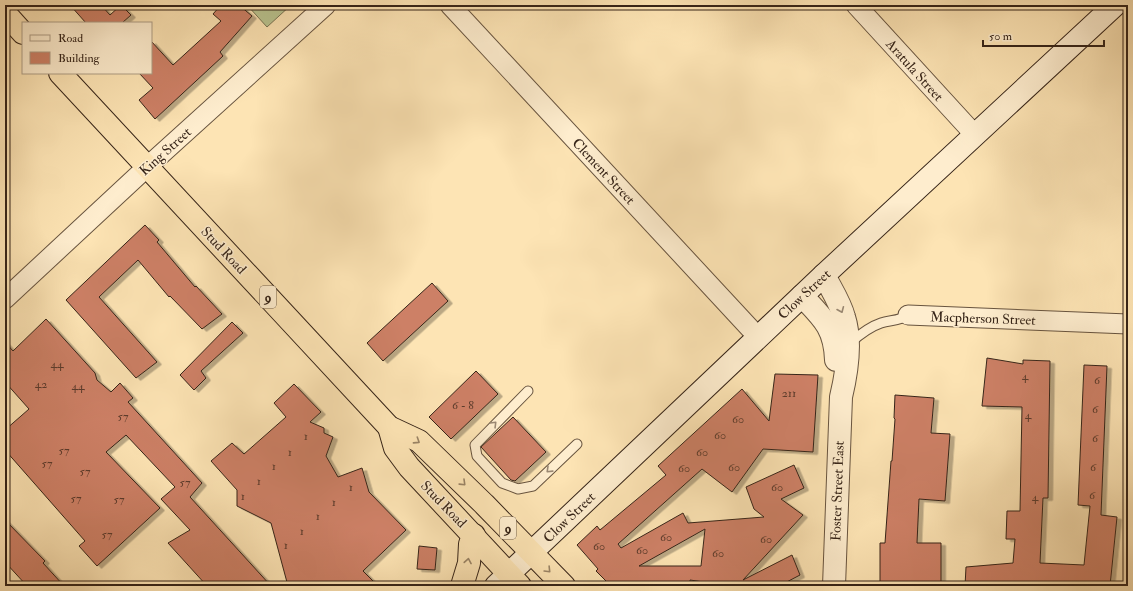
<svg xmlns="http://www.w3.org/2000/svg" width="1133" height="591" viewBox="0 0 1133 591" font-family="'IM FELL Double Pica',serif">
  <defs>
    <filter id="shadow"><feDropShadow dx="4.5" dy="2.5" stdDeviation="0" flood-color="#0004"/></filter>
  </defs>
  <rect width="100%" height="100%" fill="#fde4b4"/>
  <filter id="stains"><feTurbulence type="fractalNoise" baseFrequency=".005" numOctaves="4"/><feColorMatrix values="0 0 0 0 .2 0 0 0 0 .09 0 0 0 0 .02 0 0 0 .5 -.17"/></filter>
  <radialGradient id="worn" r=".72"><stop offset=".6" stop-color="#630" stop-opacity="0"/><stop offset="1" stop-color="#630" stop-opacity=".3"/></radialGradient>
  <polygon fill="#bac591" stroke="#787454" points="247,5 291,5 267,27"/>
  <g fill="#cd8066" stroke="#362418" fill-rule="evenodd" filter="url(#shadow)">
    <polygon points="70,5 101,5 110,15 121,5 131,15 122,23 86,23"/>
    <polygon points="221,5 239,5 252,16 220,52 223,56 155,119 139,100 153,88 139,73 151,73 151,41 173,65 221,21 213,14"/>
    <polygon points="145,225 159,240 157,242 195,287 196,286 222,314 202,329 170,296 169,297 138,260 99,297 157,362 136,378 66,300"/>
    <polygon points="432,283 448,301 383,361 367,343"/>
    <polygon points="46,319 95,373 97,380 111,392 120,383 133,398 128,402 202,483 190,497 271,586 207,586 168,543 190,530 161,499 175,487 126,435 106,452 160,508 97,566 79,546 85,541 5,450 5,430 29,409 5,382 5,342 13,351"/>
    <polygon points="232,322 243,333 201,371 206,378 194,390 180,375"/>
    <polygon points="987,358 1023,364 1023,360 1050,361 1048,498 1043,498 1040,563 1084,565 1090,506 1078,505 1084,365 1107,366 1101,515 1117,517 1110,586 965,586 966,567 1013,563 1015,539 1006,539 1007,511 1020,511 1022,407 982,406"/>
    <polygon points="476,371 498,394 451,439 429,417"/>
    <path d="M775 374 818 375 813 452 763 449 732 492 702 469 618 544 621 548 683 513 688 523 764 517 754 509 746 487 794 465 804 488 781 499 803 515 743 580 792 555 800 575 779 586H731L690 580V586L625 585 611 586 596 571 598 569 577 545 597 526 600 530 666 475 658 466 742 389 769 421ZM705 529 701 566H639Z"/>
    <polygon points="294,384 321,412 310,422 324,428 324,433 333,437 326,456 338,477 362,468 369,492 406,530 363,571 378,586 288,586 271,523 237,506 237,490 211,461 232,443 244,454 286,417 274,403"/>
    <polygon points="895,395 934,398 931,433 950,434 945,501 919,499 917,543 941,543 941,586 880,586 880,543 885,543 891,461 892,461 895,419 894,418"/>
    <polygon points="513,417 546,452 515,481 511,480 481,447"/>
    <polygon points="5,520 45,561 43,563 64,586 27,586 5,562"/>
    <polygon points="419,546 437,548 435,570 417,569"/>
  </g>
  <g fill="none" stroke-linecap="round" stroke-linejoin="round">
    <g stroke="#68543f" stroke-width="11">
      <g id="service">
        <path d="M850 343C859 335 869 327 881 323 890 320 900 321 908 315"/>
        <polyline points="528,391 475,445 477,456 502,483 518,489 533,486 577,444"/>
      </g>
    </g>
    <g stroke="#68543f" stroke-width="21">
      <g id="minor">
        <polyline points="450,5 758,337"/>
        <polyline points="856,5 975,135"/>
        <polyline points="5,299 147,167 326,5"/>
        <polyline points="908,315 1128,324"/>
      </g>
    </g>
    <g stroke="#68543f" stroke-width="24">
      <g id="tertiary">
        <path d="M824 275C831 289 840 302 844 317 852 342 847 372 841 397L834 586"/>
        <path d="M802 296C823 318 835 328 836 360"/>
      </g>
    </g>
    <g stroke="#362418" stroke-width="24">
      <polyline id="secondary" points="496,586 824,275 1115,5"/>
    </g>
    <g stroke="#362418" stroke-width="24">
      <g id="trunk">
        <polyline points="5,13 23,33"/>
        <polyline points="60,73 389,427 419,441 484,504 564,586"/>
        <polyline points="389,427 395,448 409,467 520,586"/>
        <polyline points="462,586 469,563 470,544 474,535"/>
      </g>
    </g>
    <use href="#service" stroke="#feedce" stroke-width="9"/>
    <use href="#minor" stroke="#feedce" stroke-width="19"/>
    <use href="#tertiary" stroke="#feedce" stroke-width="22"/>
    <use href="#secondary" stroke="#feedce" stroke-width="22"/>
    <use href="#trunk" stroke="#fde4b4" stroke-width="22"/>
  </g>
  <defs><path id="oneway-chevron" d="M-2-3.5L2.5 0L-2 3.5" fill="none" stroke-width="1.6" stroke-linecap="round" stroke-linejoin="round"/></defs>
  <g stroke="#9a8873">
    <use href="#oneway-chevron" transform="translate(841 310) rotate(67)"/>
    <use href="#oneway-chevron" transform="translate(494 424) rotate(-45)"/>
    <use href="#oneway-chevron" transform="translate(549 470) rotate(136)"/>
  </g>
  <g stroke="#9a8466">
    <use href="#oneway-chevron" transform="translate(417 441) rotate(33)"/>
    <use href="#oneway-chevron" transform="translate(463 483) rotate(44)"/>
    <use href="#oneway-chevron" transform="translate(468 561) rotate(-80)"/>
    <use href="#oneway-chevron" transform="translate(548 570) rotate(46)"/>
  </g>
  <g text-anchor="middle" stroke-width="3" stroke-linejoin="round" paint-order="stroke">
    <g font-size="12" fill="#5c3b2c">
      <text x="57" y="368">44</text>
      <text x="1025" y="380">4</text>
      <text x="1097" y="384">6</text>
      <text x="41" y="388">42</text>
      <text x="78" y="390">44</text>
      <text x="789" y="397">211</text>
      <text x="463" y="409">6 - 8</text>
      <text x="1095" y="413">6</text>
      <text x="1028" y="419">4</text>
      <text x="123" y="420">57</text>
      <text x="738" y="423">60</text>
      <text x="720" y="439">60</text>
      <text x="306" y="440">1</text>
      <text x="1095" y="442">6</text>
      <text x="64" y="454">57</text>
      <text x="290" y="456">1</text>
      <text x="702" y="456">60</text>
      <text x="47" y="467">57</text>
      <text x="274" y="470">1</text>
      <text x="734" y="471">60</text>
      <text x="1093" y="471">6</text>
      <text x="684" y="472">60</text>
      <text x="85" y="475">57</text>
      <text x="259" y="485">1</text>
      <text x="185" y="486">57</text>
      <text x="351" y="491">1</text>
      <text x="777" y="491">60</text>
      <text x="1092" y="499">6</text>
      <text x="243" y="500">1</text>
      <text x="1035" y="501">4</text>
      <text x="76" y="502">57</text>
      <text x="119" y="503">57</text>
      <text x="334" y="506">1</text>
      <text x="318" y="520">1</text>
      <text x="302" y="535">1</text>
      <text x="107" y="538">57</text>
      <text x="666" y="541">60</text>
      <text x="766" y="543">60</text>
      <text x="286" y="549">1</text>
      <text x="599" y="550">60</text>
      <text x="642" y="554">60</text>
      <text x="718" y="557">60</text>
    </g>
    <g fill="#feedce" stroke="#72604f" stroke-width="1">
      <rect x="260" y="286" width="16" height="22" rx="3"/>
      <rect x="500" y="517" width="16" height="22" rx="3"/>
    </g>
    <g font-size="13" font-weight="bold" fill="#362418">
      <text x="268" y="302">9</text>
      <text x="508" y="533">9</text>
    </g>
    <g font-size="14" fill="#362418" stroke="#feedce">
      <text transform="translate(915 70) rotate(48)" y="5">Aratula Street</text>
      <text transform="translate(165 151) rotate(-42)" y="5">King Street</text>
      <text transform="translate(604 171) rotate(47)" y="5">Clement Street</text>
      <text transform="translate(224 250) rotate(47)" y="5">Stud Road</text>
      <text transform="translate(804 294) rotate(-43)" y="5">Clow Street</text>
      <text transform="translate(983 318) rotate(2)" y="5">Macpherson Street</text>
      <text transform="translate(837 491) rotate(-88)" y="5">Foster Street East</text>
      <text transform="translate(444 504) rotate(46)" y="5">Stud Road</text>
      <text transform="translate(569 517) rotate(-44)" y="5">Clow Street</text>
    </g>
  </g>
  <rect width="1133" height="591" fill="none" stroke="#fde4b4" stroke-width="20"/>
  <rect x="6" y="6" width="1121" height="579" fill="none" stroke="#362418" stroke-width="2"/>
  <rect x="10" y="10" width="1113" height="571" fill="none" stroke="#362418"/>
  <rect x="22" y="22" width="130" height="52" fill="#feedce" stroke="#ae9d85"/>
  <rect x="30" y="35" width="20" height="6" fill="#feedce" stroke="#ae9d85"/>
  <text x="58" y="42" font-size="12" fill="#362418">Road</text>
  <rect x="30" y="52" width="20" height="12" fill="#cd8066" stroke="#ae9d85"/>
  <text x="58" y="62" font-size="12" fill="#362418">Building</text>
  <path d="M983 40v6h121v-6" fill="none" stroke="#362418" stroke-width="2"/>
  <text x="989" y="40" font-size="12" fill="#362418" stroke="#feedce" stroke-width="3" paint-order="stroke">50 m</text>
  <rect width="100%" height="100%" filter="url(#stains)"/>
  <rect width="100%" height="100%" fill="url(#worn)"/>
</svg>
